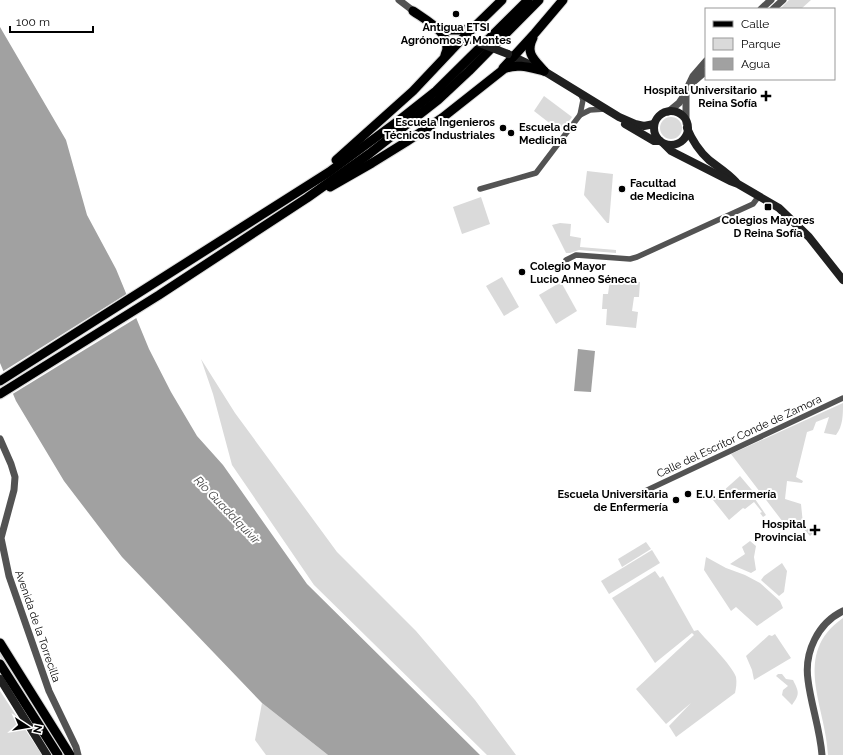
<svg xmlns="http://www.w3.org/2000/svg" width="843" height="755" viewBox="0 0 843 755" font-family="Raleway,sans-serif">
  <rect width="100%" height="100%" fill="#fff"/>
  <g fill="#dadada">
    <polygon points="789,0 811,0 801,9 780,9"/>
    <polygon points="544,96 572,117 561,132 534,111"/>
    <circle cx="671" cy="128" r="11"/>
    <polygon points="587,171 613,174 609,223 607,223 584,195"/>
    <polygon points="481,197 490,224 462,234 453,207"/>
    <polygon points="560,223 571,224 570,236 581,238 580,247 616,250 616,253 579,250 570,253 566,253 552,225"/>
    <polygon points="502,277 519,307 504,316 486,286"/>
    <polygon points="610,280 640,282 639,297 634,297 632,311 638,312 636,328 606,325 607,309 602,309 603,294 608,294"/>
    <polygon points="561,282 577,311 556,324 539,295"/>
    <polygon points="201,359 235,413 337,552 416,631 475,700 516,755 487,755 314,585 232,465 213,394"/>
    <path d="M843 403C843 415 843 426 836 435L824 433 829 417 816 422 813 430 807 432 796 477 803 481 802 483 787 481 785 499 801 504 803 524 813 533 810 536 802 527 786 526 731 454Z"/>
    <polygon points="740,476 757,496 755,499 766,515 763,517 760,513 762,512 754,502 745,509 743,508 729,520 713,500"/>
    <polygon points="750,541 756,546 754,557 756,570 751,573 730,564 745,554 742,547"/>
    <polygon points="646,542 651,549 622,567 618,559"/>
    <polygon points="652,550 660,563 609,594 601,581"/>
    <polygon points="706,557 726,568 745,575 760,583 780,601 783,608 757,626 736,607 731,611 704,570"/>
    <polygon points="782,563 787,571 784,592 779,596 761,580 764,576"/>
    <path d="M655 571 660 578 663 576 694 631 698 630C707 641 732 665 736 677 737 683 736 688 735 693L676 737 669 726 691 703 666 724 636 689 694 635 692 633 655 663 612 598Z"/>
    <path d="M843 618V755H828C826 706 791 654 843 618Z"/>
    <polygon points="775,634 791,658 754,680 752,670 746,656 769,635 772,636"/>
    <polygon points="0,649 66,755 62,755 0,657"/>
    <path d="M778 674H782L786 679 793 680C799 692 800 694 792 705L782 695 783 690 788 686 776 676Z"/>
    <polygon points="0,691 42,755 0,755"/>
    <polygon points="262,703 328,755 266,755 255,740"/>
  </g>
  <g fill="#a1a1a1">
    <polygon points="0,27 66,140 87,215 116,269 149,349 171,392 197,436 223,465 307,584 480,755 328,755 262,703 122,557 64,481 16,401 0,363"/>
    <polygon points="578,349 595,351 591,392 574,391"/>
  </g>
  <polygon fill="#fff" points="128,293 138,317 11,395 2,372"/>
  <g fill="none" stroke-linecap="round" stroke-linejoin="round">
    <g stroke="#dbdbdb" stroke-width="11">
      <g id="primary">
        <polyline points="0,643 70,755"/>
        <polyline points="0,664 58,755"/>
      </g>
    </g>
    <g stroke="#dbdbdb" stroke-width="11">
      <g id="trunk">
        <path d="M413 11C427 21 455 35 445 55"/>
        <polyline points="448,30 464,30 473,27"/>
        <path d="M533 38C525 53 534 59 544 71"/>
        <polyline points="503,68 535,33 563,0"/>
        <polyline points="336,160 413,91 464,37 502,0"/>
        <path d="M330 187 372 163 406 142 442 118 504 69C517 63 531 68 544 71"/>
        <polyline points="0,381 329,172 398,121 436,91 528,0"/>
        <polyline points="0,394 159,295 307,198 369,154 438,100 469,71 539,0"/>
      </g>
    </g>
    <g stroke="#535353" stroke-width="5.5">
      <polyline points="580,115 590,110 605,109"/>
      <polyline points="480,189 536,173 580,115 583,100 580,93"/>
      <polyline points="566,260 576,255 630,259 637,257 753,204 759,196"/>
      <polyline points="643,492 843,398"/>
    </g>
    <g stroke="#535353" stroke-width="7">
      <polyline points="399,0 416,13"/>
      <polyline points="761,9 771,0"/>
      <polyline points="773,9 783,0"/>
      <polyline points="692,83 706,71"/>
      <polyline points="686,95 686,123"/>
      <polyline points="668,112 679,103 683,97 693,76 706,61"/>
      <polyline points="0,439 11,464 15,477 14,490 1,538 9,576 49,691 76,747 78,755"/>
      <path d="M822 755C820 729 811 705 808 680 804 652 818 623 843 611"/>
    </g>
    <g stroke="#202020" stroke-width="8">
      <polyline points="508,54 544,71 619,117 635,124 644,126 654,124"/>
      <circle cx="671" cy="128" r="17"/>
      <polyline points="625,124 654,141 660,141"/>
      <path d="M687 128C692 140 699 151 709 160 718 167 728 173 736 182"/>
      <polyline points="664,144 671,151 730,181 738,184 779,208 809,237 843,280"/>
      <polyline points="0,679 47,755"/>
    </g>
    <use href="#primary" stroke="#000" stroke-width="9"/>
    <use href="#trunk" stroke="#000" stroke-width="9"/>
    <polyline stroke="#202020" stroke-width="8" points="469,39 508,54"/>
  </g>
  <g fill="#000" stroke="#fff" stroke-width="1.5">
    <circle cx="456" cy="14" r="4"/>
    <path d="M764 90h4v4h4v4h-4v4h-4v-4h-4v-4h4z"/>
    <circle cx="503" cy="128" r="4"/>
    <circle cx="511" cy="133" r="4"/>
    <circle cx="622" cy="189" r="4"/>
    <rect x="764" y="203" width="8" height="8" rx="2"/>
    <circle cx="522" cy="272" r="4"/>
    <circle cx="688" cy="494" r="4"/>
    <circle cx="676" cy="500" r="4"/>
    <path d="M813 524h4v4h4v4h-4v4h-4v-4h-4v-4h4z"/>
  </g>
  <g text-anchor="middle" stroke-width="4" stroke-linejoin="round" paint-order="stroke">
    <g font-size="11" font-weight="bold" fill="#000" stroke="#fff" text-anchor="end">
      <text x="456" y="31" text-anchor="middle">Antigua ETSI<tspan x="456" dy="13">Agrónomos y Montes</tspan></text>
      <text x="757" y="94">Hospital Universitario<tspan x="757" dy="13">Reina Sofía</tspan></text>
      <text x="495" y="126">Escuela Ingenieros<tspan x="495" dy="13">Técnicos Industriales</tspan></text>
      <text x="519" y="131" text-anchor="start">Escuela de<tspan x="519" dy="13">Medicina</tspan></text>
      <text x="630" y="187" text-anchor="start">Facultad<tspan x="630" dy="13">de Medicina</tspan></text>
      <text x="768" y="224" text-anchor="middle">Colegios Mayores<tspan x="768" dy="13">D Reina Sofía</tspan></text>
      <text x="530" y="270" text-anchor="start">Colegio Mayor<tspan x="530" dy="13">Lucio Anneo Séneca</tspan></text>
      <text x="668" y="498">Escuela Universitaria<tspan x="668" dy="13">de Enfermería</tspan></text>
      <text x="696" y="498" text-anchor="start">E.U. Enfermería</text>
      <text x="806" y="528">Hospital<tspan x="806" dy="13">Provincial</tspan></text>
    </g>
    <g font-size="11" fill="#000" stroke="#fff">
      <text transform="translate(739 436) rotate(-25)" y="4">Calle del Escritor Conde de Zamora</text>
      <text transform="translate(38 626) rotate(71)" y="4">Avenida de la Torrecilla</text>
    </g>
    <g font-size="12" font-style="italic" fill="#424242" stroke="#fff">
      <text transform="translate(227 510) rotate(46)" y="4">Río Guadalquivir</text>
    </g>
  </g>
  <rect x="705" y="8" width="130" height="72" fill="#ffffff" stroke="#999999"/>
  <rect x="713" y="21" width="20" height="6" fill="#000000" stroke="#999999"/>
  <text x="741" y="28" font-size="12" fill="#000000">Calle</text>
  <rect x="713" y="38" width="20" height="12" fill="#dadada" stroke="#999999"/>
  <text x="741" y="48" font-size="12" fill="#000000">Parque</text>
  <rect x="713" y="58" width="20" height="12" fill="#a1a1a1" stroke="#999999"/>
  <text x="741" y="68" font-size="12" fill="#000000">Agua</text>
  <g transform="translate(28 727) rotate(102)" stroke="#ffffff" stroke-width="3" paint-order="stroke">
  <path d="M0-3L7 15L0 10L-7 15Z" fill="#000000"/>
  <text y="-6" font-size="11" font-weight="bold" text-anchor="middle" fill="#000000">N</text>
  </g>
  <path d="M10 26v6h83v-6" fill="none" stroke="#000000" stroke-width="2"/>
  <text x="16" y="26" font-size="12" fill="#000000" stroke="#ffffff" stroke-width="3" paint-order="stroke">100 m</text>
</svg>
